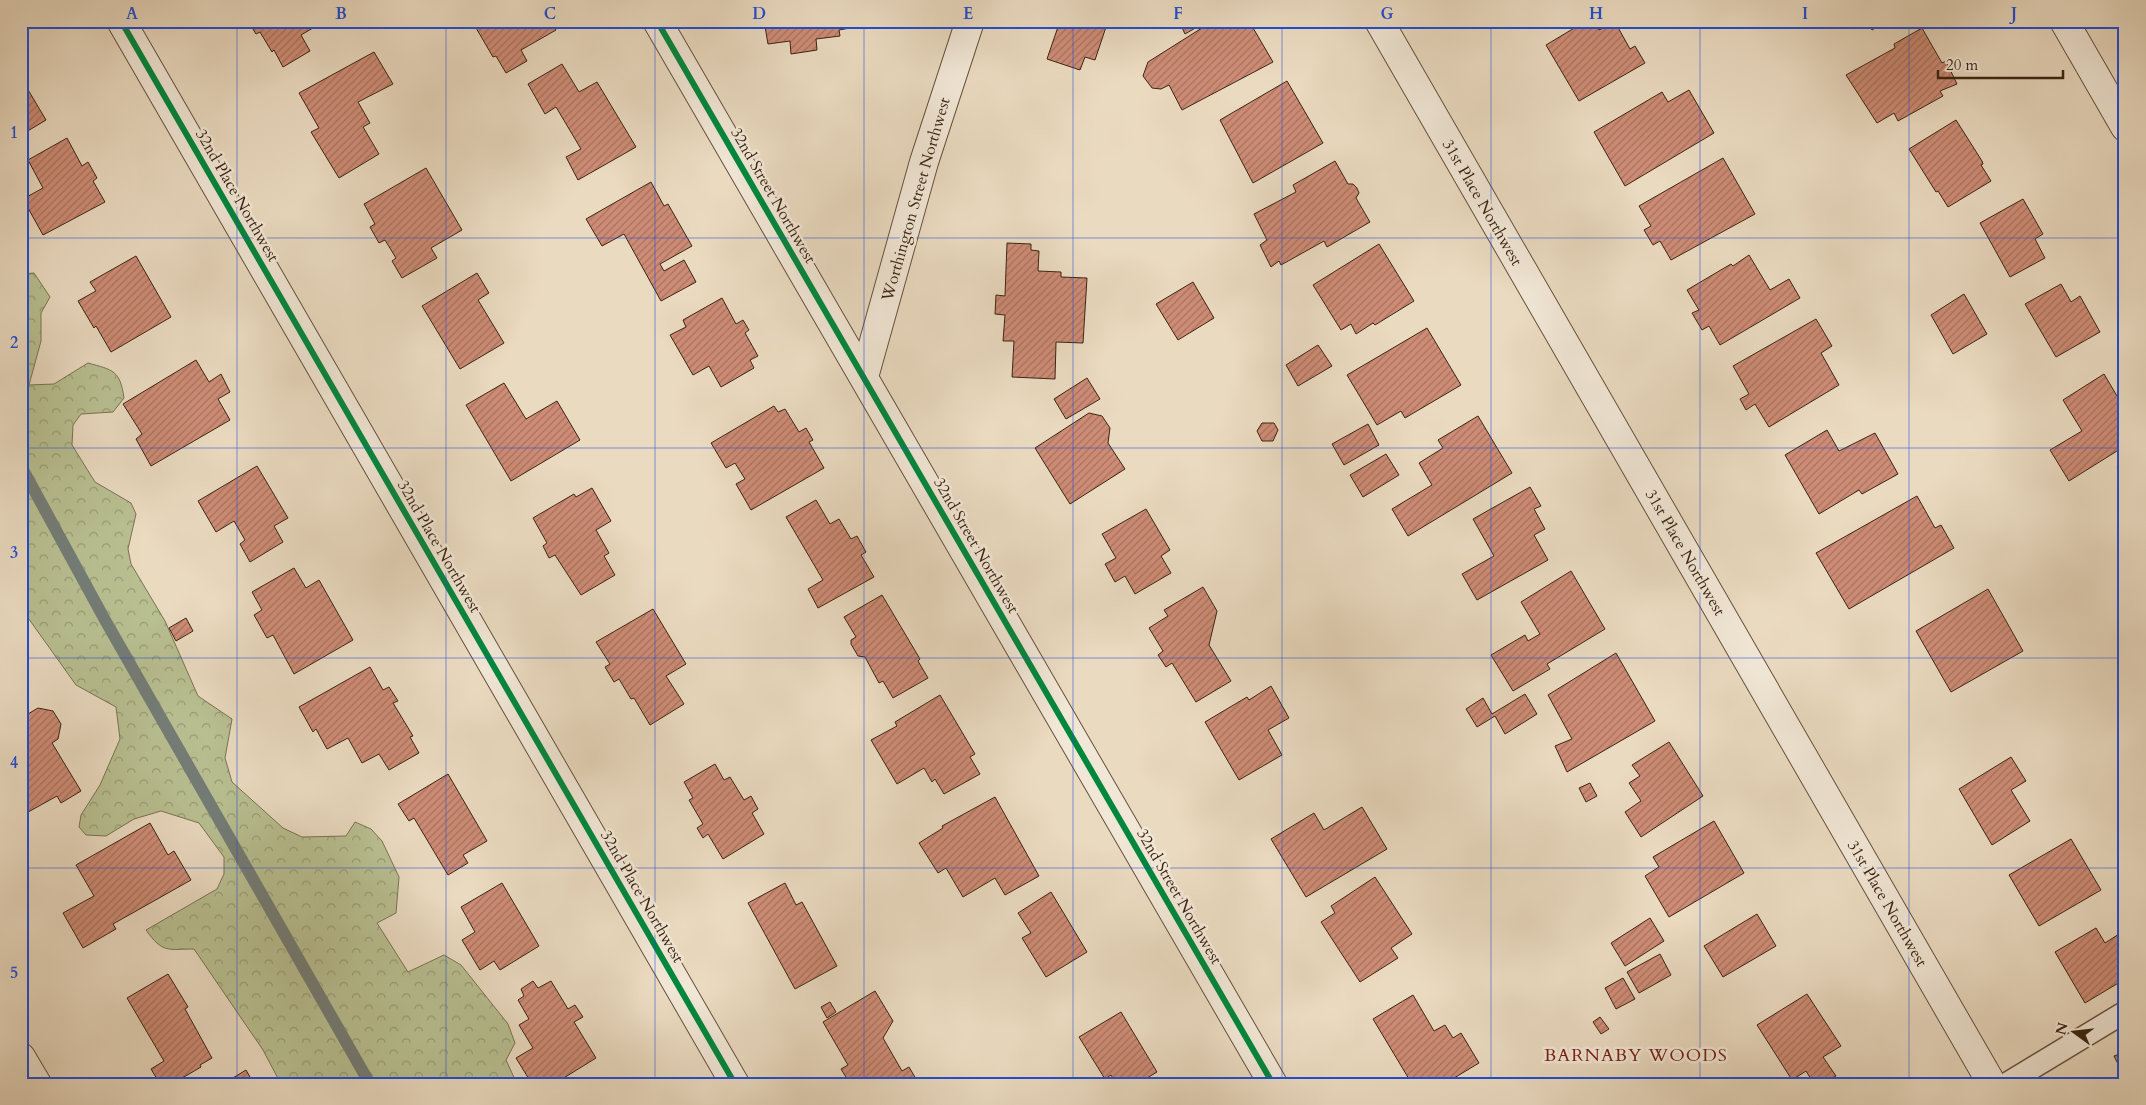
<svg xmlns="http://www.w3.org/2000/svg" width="2146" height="1105" viewBox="0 0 2146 1105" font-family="Cardo,serif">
  <defs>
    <pattern id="forest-crowns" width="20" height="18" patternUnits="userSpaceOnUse" patternTransform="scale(1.25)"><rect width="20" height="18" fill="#b8bf91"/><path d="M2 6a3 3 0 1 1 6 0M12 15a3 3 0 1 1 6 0" fill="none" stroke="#979b75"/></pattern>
    <pattern id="building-hatch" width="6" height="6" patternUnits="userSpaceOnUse" patternTransform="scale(1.25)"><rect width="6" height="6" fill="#ce8c76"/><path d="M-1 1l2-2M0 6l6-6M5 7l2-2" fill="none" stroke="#a8725f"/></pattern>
  </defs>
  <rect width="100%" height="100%" fill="#eadac0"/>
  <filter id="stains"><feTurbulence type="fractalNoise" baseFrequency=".004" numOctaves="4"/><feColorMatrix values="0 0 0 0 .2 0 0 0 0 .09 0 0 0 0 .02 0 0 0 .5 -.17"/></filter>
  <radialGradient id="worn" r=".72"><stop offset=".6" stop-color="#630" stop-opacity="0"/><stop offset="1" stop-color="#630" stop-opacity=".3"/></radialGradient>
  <path fill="url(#forest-crowns)" stroke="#7a7252" d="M34 273 50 297 41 313V341L29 385 54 384 88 363C113 370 120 370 124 398L113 412 81 414 73 425 72 445 95 482 131 503 136 514 128 549 131 564 165 621 198 696 232 719 225 758 232 782 283 828 302 837 346 836 355 822 371 829 382 841 399 877 396 913 377 923 408 972 444 955 461 965 508 1024 515 1043 506 1060 517 1084H281L263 1050 194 949C168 949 163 954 146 930L217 889 224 874V857L199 823 161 811 134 819 106 836 86 835 79 827 81 815 100 785 120 739 116 707 76 685 21 608V523L28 520V486L21 466V274Z"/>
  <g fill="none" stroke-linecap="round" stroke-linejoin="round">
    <polyline stroke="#747d77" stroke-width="12" points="21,466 105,620 370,1084"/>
  </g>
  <g fill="url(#building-hatch)" stroke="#3b2412">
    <polygon points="248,21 316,21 318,25 301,35 310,51 283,67 274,50 272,52 260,32 256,34"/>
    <polygon points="472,21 551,21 556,30 521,50 527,61 506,73 496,56 493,57"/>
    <polygon points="764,21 870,21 871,24 839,30 840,36 816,39 817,50 791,54 790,41 768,44"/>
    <polygon points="1060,21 1108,21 1095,60 1085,57 1080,70 1047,59"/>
    <polygon points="1179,21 1195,21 1197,27 1185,34"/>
    <polygon points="1213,21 1249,21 1273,62 1182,110 1169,85 1161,89 1152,88 1143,76 1148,62"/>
    <polygon points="1586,21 1594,21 1599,30 1615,22 1630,49 1635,46 1645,63 1579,101 1546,45"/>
    <polygon points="1868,21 1887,21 1872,30"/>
    <polygon points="1922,28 1942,63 1946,61 1957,84 1940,91 1943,96 1898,121 1894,113 1877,123 1846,75 1895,48 1894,44"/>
    <polygon points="374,52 393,84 358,102 370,123 363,127 379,154 339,178 311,132 319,128 299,93"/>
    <polygon points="562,64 579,92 597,82 636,147 578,180 566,157 581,149 556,107 545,114 528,84"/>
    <polygon points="1287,81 1323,143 1253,183 1220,120"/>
    <polygon points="24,83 46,120 21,135 21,84"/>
    <polygon points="1689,90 1714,133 1625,186 1594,132 1662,92 1668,102"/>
    <polygon points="1956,120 1982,161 1983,164 1981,165 1991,181 1948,207 1938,191 1936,192 1909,149"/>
    <polygon points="67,138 82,166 88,162 97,178 93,181 105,202 43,235 23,199 43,188 28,160"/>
    <polygon points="1723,158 1755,214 1671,260 1660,241 1653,245 1644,230 1651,226 1639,206"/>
    <polygon points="1335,161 1348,184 1353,184 1357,188 1359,193 1356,198 1370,222 1327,247 1324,241 1281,265 1279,261 1271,267 1260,245 1267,240 1254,214 1296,192 1293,185"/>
    <polygon points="426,168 462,230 431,248 437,258 402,278 392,261 396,258 385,240 379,243 370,227 375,224 364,204"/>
    <polygon points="651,182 664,206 668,204 692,246 660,264 664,271 684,260 696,282 661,301 624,234 602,246 586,219"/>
    <polygon points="2023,199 2043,234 2035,239 2045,258 2010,277 1980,223"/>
    <polygon points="1007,243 1031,244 1031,250 1039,251 1038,271 1061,272 1061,277 1087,278 1083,343 1056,342 1055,379 1012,377 1014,341 1003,341 1005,315 995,314 996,295 1005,296"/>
    <polygon points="1379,244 1414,301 1375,325 1373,323 1356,334 1351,324 1341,330 1313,285"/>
    <polygon points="1749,255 1770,290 1789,279 1800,298 1720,345 1709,326 1702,330 1692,313 1699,310 1687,290 1731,264 1733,266"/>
    <polygon points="136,256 171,317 111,352 96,326 94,328 78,301 96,291 90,282"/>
    <polygon points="477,273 489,293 478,300 504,343 460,369 422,306"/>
    <polygon points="1193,282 1214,318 1178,340 1156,304"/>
    <polygon points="2061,284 2071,302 2080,296 2100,332 2056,357 2025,304"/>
    <polygon points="1964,294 1987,334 1953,354 1931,315"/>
    <polygon points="722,298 736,324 743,320 749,330 745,333 758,356 750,360 754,368 721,387 709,366 693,375 670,335 686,327 683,320"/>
    <polygon points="1816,319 1832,346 1821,353 1839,385 1769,427 1755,404 1746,410 1740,399 1749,394 1733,366"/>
    <polygon points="1427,328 1461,385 1405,418 1401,411 1377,425 1347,375"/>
    <polygon points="1318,345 1332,366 1298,386 1286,365"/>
    <polygon points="196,360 209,382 221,374 230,392 218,399 230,420 151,466 136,439 142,434 123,404"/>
    <polygon points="2104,374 2117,396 2124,392 2125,394 2125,446 2069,481 2050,450 2082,431 2063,400"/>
    <polygon points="1087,378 1100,399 1066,419 1054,399"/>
    <polygon points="504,383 526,419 557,401 580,440 511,481 466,405"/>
    <polygon points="774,406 778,412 785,409 799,432 806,428 813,440 809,442 824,468 751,510 736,484 745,479 735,463 726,468 711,443"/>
    <polygon points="1089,413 1102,416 1110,428 1108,443 1125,469 1070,504 1035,448"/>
    <polygon points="1478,416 1512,473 1408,536 1392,509 1432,485 1419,463 1443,448 1438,440"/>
    <polygon points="1262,423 1274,423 1278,430 1273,441 1262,441 1257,431"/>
    <polygon points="1368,424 1379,445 1344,465 1332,444"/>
    <polygon points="1827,430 1839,451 1875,433 1898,474 1862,494 1859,490 1819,514 1785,455"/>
    <polygon points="1386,454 1399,475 1363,497 1350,475"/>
    <polygon points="2125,462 2125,478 2117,467"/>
    <polygon points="257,466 288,518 274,526 283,542 250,562 240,544 245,540 234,521 216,532 198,501"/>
    <polygon points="1530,487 1541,506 1534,509 1545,529 1534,535 1548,560 1477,600 1462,574 1494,556 1473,519"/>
    <polygon points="592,488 611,521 596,530 609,553 604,556 615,575 581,595 555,555 549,558 543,546 547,543 533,518 574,494 576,497"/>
    <polygon points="1917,496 1935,528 1941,525 1954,548 1849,609 1816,553"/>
    <polygon points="816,500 830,524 839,519 851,539 857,536 866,552 861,555 874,577 818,608 808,589 823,580 786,517"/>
    <polygon points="1146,509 1170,550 1161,556 1171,573 1135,594 1125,576 1115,582 1105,564 1116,558 1102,534"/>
    <polygon points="294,568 306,588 319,580 353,640 294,674 273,635 267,638 254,615 262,610 252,592"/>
    <polygon points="1571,571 1605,629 1547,664 1550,669 1513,691 1491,655 1525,635 1528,641 1540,634 1521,602"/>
    <polygon points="1203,587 1217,611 1209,645 1231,681 1196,702 1172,663 1166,667 1158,655 1163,651 1149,628 1168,616 1164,610"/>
    <polygon points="1988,589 2023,651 1951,692 1916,631"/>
    <polygon points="882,595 920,659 918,661 928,678 893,698 883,681 879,683 865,657 858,656 851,644 851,640 856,637 844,617"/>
    <polygon points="653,609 686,664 666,676 684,704 650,725 634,698 631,699 619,679 614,682 605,667 610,664 596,642"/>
    <polygon points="186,618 193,631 176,641 169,628"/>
    <polygon points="1616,653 1655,721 1567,772 1555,746 1572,739 1548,695"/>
    <polygon points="370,667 383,690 389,687 398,701 393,703 413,736 410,737 419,753 389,770 379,754 362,763 348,738 327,749 316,729 313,732 299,707"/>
    <polygon points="1271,686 1289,718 1268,730 1282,755 1239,780 1205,722 1247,697 1249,700"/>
    <polygon points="1525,694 1537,714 1505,734 1495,716 1477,727 1466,709 1483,698 1492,714"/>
    <polygon points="940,695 975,754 970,757 980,774 944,794 935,779 932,782 924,768 897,784 871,740 897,726 895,722"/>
    <polygon points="38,708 53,711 61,724 58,739 52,743 81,791 61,803 57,796 21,816 21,712 24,710 28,714"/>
    <polygon points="1669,742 1703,796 1641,837 1625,812 1641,801 1629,783 1640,776 1632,765"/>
    <polygon points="2011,757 2026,781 2011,790 2030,821 1992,845 1959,789"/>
    <polygon points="715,764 724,780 730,777 744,800 751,796 758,809 752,813 764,834 723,859 708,834 703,838 697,828 703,824 689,800 693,798 684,782"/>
    <polygon points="448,774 487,841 463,855 468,863 448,875 414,818 409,821 398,804"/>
    <polygon points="1590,783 1597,796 1586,802 1579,788"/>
    <polygon points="995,797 1039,876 1005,895 995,878 963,897 946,868 938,873 919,843 943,828 942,826"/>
    <polygon points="1362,807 1387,849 1306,897 1271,839 1314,813 1324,830"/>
    <polygon points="1714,821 1744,873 1669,917 1645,876 1659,867 1653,857"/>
    <polygon points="150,823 168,855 174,851 191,880 113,924 116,929 83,948 63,913 94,896 76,865"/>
    <polygon points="2071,839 2101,890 2039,926 2009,875"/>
    <polygon points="1375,877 1412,934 1391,948 1398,958 1360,982 1321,922 1335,913 1331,906"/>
    <polygon points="502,883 539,946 500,970 494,961 480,970 462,940 475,932 461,907"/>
    <polygon points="785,883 796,905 802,902 837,966 795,989 748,903"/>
    <polygon points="1051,892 1087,952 1046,977 1022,938 1031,933 1018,913"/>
    <polygon points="1757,914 1776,946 1723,977 1704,946"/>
    <polygon points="1650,918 1664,941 1625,966 1611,943"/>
    <polygon points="2096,928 2105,943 2119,934 2125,945 2125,979 2085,1003 2055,952"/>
    <polygon points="1660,954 1671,975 1639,993 1627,972"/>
    <polygon points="168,974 188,1007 185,1009 212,1058 200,1065 201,1067 172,1084 160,1084 151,1069 164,1061 127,998"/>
    <polygon points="1623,978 1635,999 1616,1009 1605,988"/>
    <polygon points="533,981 538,988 551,981 568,1009 575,1005 583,1017 574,1022 596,1058 554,1084 532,1084 516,1058 533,1048 519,1025 529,1019 518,1000 524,996 521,989"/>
    <polygon points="875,991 893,1021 883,1038 902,1071 909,1067 919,1084 860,1084 856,1078 849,1082 841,1069 848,1065 823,1022"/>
    <polygon points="1807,994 1841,1046 1823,1057 1836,1076 1823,1084 1814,1084 1806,1071 1792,1080 1757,1025"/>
    <polygon points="1413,995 1434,1031 1445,1025 1453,1038 1461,1033 1479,1063 1444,1084 1412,1084 1373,1019"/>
    <polygon points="830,1002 836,1012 827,1018 821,1007"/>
    <polygon points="1121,1012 1157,1072 1137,1084 1116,1084 1111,1075 1105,1079 1079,1037"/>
    <polygon points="1600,1017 1609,1029 1601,1034 1593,1022"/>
    <polygon points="2125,1052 2125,1078 2114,1056"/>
    <polygon points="246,1070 254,1084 223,1084"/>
  </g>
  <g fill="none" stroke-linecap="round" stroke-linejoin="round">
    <g stroke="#67523e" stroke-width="24">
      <polyline id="lane" points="2006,1084 2125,1012"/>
    </g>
    <g stroke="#67523e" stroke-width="30">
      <g id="street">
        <polyline points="121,21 735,1084"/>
        <polyline points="657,21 1273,1084"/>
        <polyline points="1379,21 1992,1084"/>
        <polyline points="2064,21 2125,127"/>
        <polyline points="864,377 924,162 970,21"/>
        <polyline points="21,1057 37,1084"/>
      </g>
    </g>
    <use href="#lane" stroke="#f1e7d6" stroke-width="21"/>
    <use href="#street" stroke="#f1e7d6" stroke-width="28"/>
    <g stroke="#f1e7d6" stroke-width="9">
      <g id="cycleway">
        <polyline points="121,21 735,1084"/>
        <polyline points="657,21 1273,1084"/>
      </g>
    </g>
    <use href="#cycleway" stroke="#00873e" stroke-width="6"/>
  </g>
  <path fill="none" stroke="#1d4ed8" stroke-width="1" stroke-opacity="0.55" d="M237 21V1084M446 21V1084M655 21V1084M864 21V1084M1073 21V1084M1282 21V1084M1491 21V1084M1700 21V1084M1909 21V1084M21 238H2125M21 448H2125M21 658H2125M21 868H2125"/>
  <g text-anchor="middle" stroke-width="5" stroke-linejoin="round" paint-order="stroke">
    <g font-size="16" fill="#3b2412" stroke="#f1e7d6">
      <text transform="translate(238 195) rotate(60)" y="6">32nd Place Northwest</text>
      <text transform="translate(774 195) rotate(60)" y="6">32nd Street Northwest</text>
      <text transform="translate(915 199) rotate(-74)" y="6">Worthington Street Northwest</text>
      <text transform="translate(1483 202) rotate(60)" y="6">31st Place Northwest</text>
      <text transform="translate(977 545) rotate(60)" y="6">32nd Street Northwest</text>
      <text transform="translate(440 546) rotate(60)" y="6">32nd Place Northwest</text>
      <text transform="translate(1686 552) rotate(60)" y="6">31st Place Northwest</text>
      <text transform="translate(643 896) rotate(60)" y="6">32nd Place Northwest</text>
      <text transform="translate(1180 896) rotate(60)" y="6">32nd Street Northwest</text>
      <text transform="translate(1888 903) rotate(60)" y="6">31st Place Northwest</text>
    </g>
    <g font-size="18" letter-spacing="1" fill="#7a1f14" stroke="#f1e7d6">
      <text x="1636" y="1061">BARNABY WOODS</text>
    </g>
  </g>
  <rect width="2146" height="1105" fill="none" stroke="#eadac0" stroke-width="55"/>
  <g transform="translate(2074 1032) rotate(285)" stroke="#f1e7d6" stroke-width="4" paint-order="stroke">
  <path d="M0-4L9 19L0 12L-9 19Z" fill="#3b2412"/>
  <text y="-8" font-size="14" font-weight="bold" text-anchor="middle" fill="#3b2412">N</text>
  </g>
  <path d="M1938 70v8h125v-8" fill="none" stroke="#3b2412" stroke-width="2.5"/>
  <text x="1946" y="70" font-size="15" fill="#3b2412" stroke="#f1e7d6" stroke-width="4" paint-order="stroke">20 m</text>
  <rect x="28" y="28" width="2090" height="1050" fill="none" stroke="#1d4ed8" stroke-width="2"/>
  <g font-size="16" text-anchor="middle" font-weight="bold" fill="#1d4ed8">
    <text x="132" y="19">A</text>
    <text x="341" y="19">B</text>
    <text x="550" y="19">C</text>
    <text x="759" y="19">D</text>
    <text x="968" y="19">E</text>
    <text x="1178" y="19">F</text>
    <text x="1387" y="19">G</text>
    <text x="1596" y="19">H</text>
    <text x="1805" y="19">I</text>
    <text x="2014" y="19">J</text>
    <text x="14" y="138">1</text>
    <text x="14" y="348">2</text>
    <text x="14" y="558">3</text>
    <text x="14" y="768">4</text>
    <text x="14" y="978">5</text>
  </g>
  <rect width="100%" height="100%" filter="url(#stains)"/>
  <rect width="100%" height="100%" fill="url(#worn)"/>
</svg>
